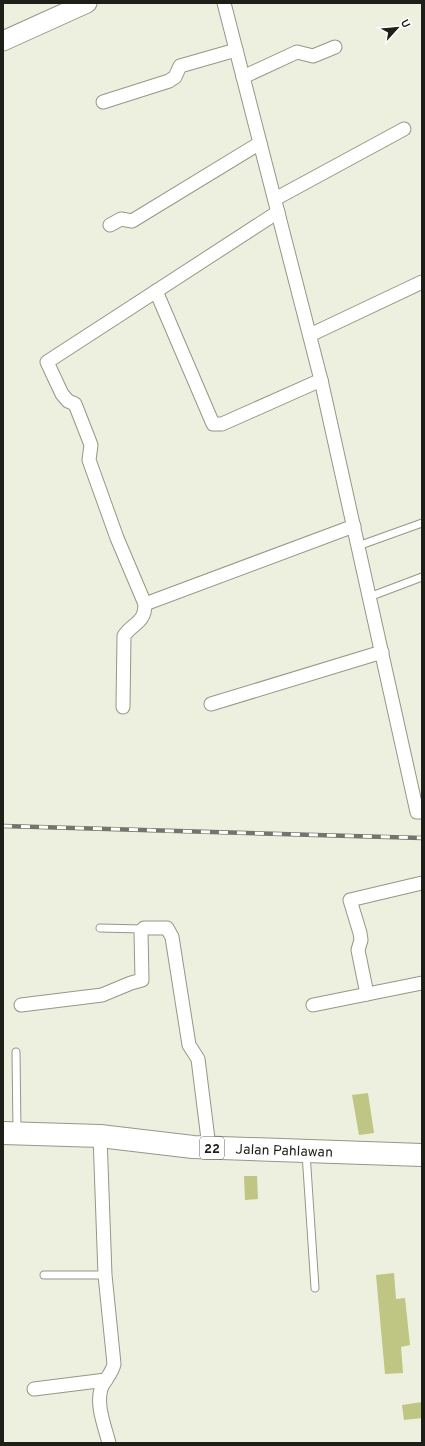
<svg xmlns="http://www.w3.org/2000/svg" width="425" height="1446" viewBox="0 0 425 1446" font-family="Overpass,sans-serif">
  <rect width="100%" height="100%" fill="#edf0de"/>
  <g fill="#bfc582">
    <polygon points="368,1093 374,1133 359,1135 352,1095"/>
    <polygon points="244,1176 257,1176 258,1199 245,1200"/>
    <polygon points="394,1273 396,1299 405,1298 410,1345 401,1347 403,1373 385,1374 376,1275"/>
    <polygon points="422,1402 422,1418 404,1420 402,1405"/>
  </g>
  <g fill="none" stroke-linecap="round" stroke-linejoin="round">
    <g stroke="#959787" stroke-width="9">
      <g id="lane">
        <polyline points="358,546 422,523"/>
        <polyline points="369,597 422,577"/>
        <polyline points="100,928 142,929"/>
        <polyline points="16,1052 17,1131"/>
        <polyline points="306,1153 315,1288"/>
        <polyline points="44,1275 105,1275"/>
      </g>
    </g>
    <g stroke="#959787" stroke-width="15">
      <g id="street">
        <polyline points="224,3 321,380 417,812 422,812"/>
        <polyline points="243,77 297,52 313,56 335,47"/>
        <polyline points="103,102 169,81 175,77 180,66 236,50"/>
        <polyline points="275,199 404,129"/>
        <polyline points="110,225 121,219 132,221 260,143"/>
        <polyline points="156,291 213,424 222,424 321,380"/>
        <polyline points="310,335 422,282"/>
        <polyline points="145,604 354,526"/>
        <polyline points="211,704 382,652"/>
        <path d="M123 707 124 636C132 623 145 624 145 604L117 538 89 460 91 445 75 404 68 401 62 394 47 362 278 212"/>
        <polyline points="367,994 358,950 361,940 360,933 350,900 422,883"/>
        <polyline points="21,1005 102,995 131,983 142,980 141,932 144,928 167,928 172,937 189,1045 198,1059 209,1147"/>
        <polyline points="313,1005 422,983"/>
        <path d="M100 1136 105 1275 114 1364C112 1374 104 1380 101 1389 96 1406 105 1427 109 1443"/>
        <polyline points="34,1389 106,1380"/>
      </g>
    </g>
    <g stroke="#959787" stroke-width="21">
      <polyline id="secondary" points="3,41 87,3"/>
    </g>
    <g stroke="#959787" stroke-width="24">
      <g id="highway">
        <path id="s1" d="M3 1133 100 1136 193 1147 422 1155"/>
      </g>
    </g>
    <use href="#lane" stroke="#fff" stroke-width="7"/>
    <use href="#street" stroke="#fff" stroke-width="13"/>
    <use href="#secondary" stroke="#fff" stroke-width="19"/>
    <use href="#highway" stroke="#fff" stroke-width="22"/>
    <g stroke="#74756a" stroke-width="4.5">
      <polyline id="rail" points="3,826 422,838"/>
    </g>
    <use href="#rail" stroke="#fff" stroke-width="3" stroke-dasharray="9" stroke-linecap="butt"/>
  </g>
  <g text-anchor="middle" stroke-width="3" stroke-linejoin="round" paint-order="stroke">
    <rect fill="#fff" stroke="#62625e" stroke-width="1" x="200" y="1137" width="24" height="22" rx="3"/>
    <g font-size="13" font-weight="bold" fill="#1f1f19">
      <text x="212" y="1153">22</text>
    </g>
    <g font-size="14" fill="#1f1f19" stroke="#fff">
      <text dy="5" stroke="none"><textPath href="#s1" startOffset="282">Jalan Pahlawan</textPath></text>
    </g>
  </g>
  <rect width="425" height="1446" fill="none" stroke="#1f1f19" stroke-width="8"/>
  <g transform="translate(397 28) rotate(63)" stroke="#ffffff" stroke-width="3" paint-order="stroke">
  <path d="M0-3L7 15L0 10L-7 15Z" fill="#1f1f19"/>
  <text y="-6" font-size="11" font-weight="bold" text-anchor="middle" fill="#1f1f19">U</text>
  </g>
</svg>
